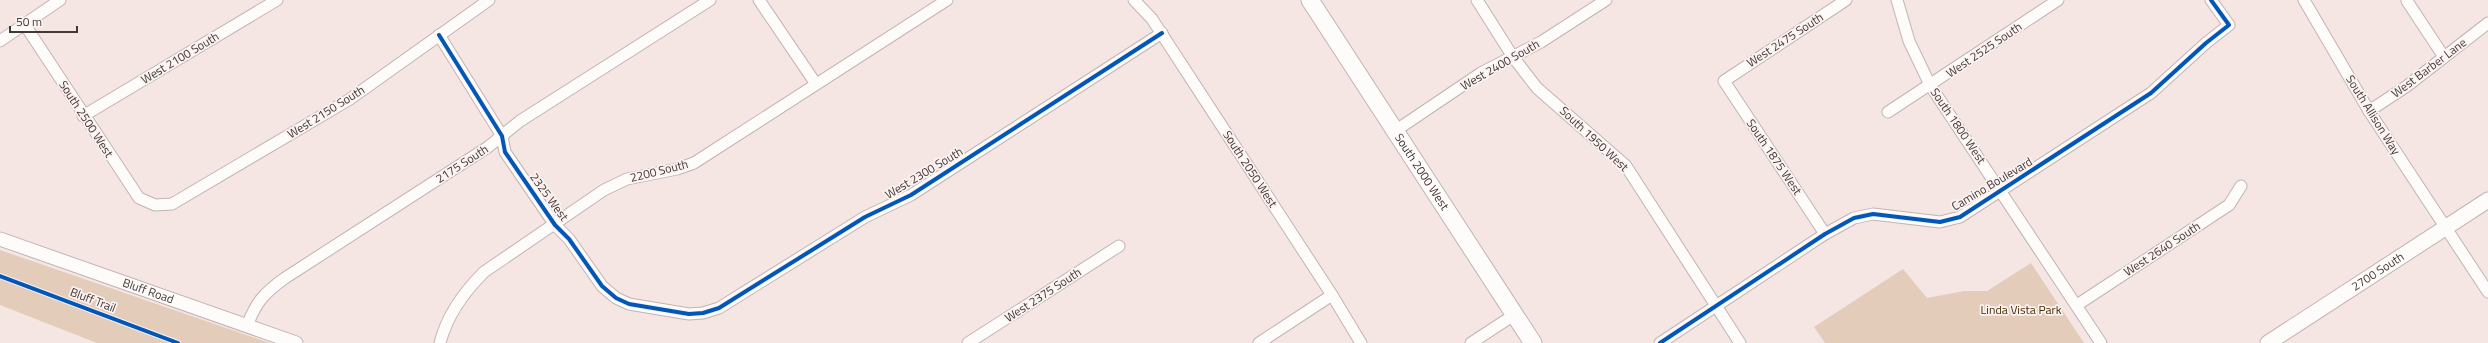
<svg xmlns="http://www.w3.org/2000/svg" width="2488" height="343" viewBox="0 0 2488 343" font-family="'Titillium Web',sans-serif">
  <rect width="100%" height="100%" fill="#f5e6e4"/>
  <g fill="#e3ccba">
    <polygon points="0,250 270,343 97,343 0,305"/>
    <polygon points="2031,263 2084,343 1825,343 1814,327 1903,269 1927,298 1964,291 1987,291"/>
  </g>
  <g fill="none" stroke-linecap="round" stroke-linejoin="round">
    <g stroke="#c1b4b2" stroke-width="13">
      <g id="minor">
        <polyline points="759,0 816,84"/>
        <polyline points="1134,0 1152,19 1332,295 1361,343"/>
        <polyline points="1477,0 1513,57 1537,88 1626,166 1740,343"/>
        <polyline points="1897,0 1909,41 1930,85 2101,343"/>
        <polyline points="2304,0 2369,111 2488,292"/>
        <polyline points="2407,1 2444,57"/>
        <polyline points="25,25 139,198 155,205 172,204 350,99 489,0"/>
        <polyline points="439,35 502,136 505,152 555,225 569,239 602,286 616,298 629,304 689,314 703,313 719,308 865,217 911,195 1162,33"/>
        <polyline points="0,41 60,0"/>
        <polyline points="2369,111 2407,86 2488,23"/>
        <polyline points="1888,112 2058,0"/>
        <polyline points="83,116 277,0"/>
        <polyline points="1395,131 1481,73 1541,42 1606,0"/>
        <polyline points="1825,234 1724,81 1846,0"/>
        <polyline points="2077,305 2229,205 2241,186"/>
        <path d="M247 326C256 302 264 293 285 278L488 147 520 121 710 0"/>
        <path d="M440 343C447 315 464 292 484 272L604 190 627 179 677 169 694 163 947 0"/>
        <polyline points="968,343 1119,246"/>
        <polyline points="1259,343 1332,295"/>
        <polyline points="1471,343 1514,315"/>
        <polyline points="1660,343 1825,234 1854,218 1873,214 1940,222 1960,217 2151,93 2206,43 2229,25 2211,0"/>
      </g>
    </g>
    <g stroke="#c1b4b2" stroke-width="15">
      <g id="tertiary">
        <path id="s1" d="M0 239 296 343"/>
      </g>
    </g>
    <g stroke="#c1b4b2" stroke-width="17">
      <g id="secondary">
        <path id="s2" d="M2268 343 2488 200"/>
      </g>
    </g>
    <g stroke="#c1b4b2" stroke-width="19">
      <g id="primary">
        <path id="s3" d="M1310 0 1533 343"/>
      </g>
    </g>
    <use href="#minor" stroke="#fefbfb" stroke-width="11"/>
    <use href="#tertiary" stroke="#fefbfb" stroke-width="13"/>
    <use href="#secondary" stroke="#fefbfb" stroke-width="15"/>
    <use href="#primary" stroke="#fefbfb" stroke-width="17"/>
    <g stroke="#faf3f2" stroke-width="6">
      <g id="cycleway">
        <polyline points="439,35 502,136 505,152 555,225 569,239 602,286 616,298 629,304 689,314 703,313 719,308 865,217 911,195 1162,33"/>
        <polyline points="0,276 178,343"/>
        <polyline points="1660,343 1825,234 1854,218 1873,214 1940,222 1960,217 2151,93 2206,43 2229,25 2211,0"/>
      </g>
    </g>
    <use href="#cycleway" stroke="#0057b8" stroke-width="4"/>
  </g>
  <g text-anchor="middle" stroke-width="3.5" stroke-linejoin="round" paint-order="stroke">
    <g font-size="12" fill="#453736" stroke="#faf3f2">
      <text transform="translate(1785 40) rotate(-33)" y="4">West 2475 South</text>
      <text transform="translate(1984 50) rotate(-34)" y="4">West 2525 South</text>
      <text transform="translate(180 58) rotate(-31)" y="4">West 2100 South</text>
      <text transform="translate(1500 65) rotate(-30)" y="4">West 2400 South</text>
      <text transform="translate(2429 68) rotate(-37)" y="4">West Barber Lane</text>
      <text transform="translate(326 112) rotate(-32)" y="4">West 2150 South</text>
      <text transform="translate(2373 115) rotate(58)" y="4">South Allison Way</text>
      <text transform="translate(86 119) rotate(57)" y="4">South 2500 West</text>
      <text transform="translate(1958 126) rotate(56)" y="4">South 1800 West</text>
      <text transform="translate(1594 139) rotate(43)" y="4">South 1950 West</text>
      <text transform="translate(1774 157) rotate(56)" y="4">South 1875 West</text>
      <text transform="translate(462 164) rotate(-33)" y="4">2175 South</text>
      <text transform="translate(1250 169) rotate(57)" y="4">South 2050 West</text>
      <text transform="translate(659 171) rotate(-14)" y="4">2200 South</text>
      <text dy="4" stroke="none"><textPath href="#s3" startOffset="205">South 2000 West</textPath></text>
      <text transform="translate(924 173) rotate(-31)" y="4">West 2300 South</text>
      <text transform="translate(1992 184) rotate(-31)" y="4">Camino Boulevard</text>
      <text transform="translate(549 197) rotate(54)" y="4">2325 West</text>
      <text transform="translate(2162 249) rotate(-33)" y="4">West 2640 South</text>
      <text dy="4" stroke="none"><textPath href="#s2" startOffset="131">2700 South</textPath></text>
      <text dy="4" stroke="none"><textPath href="#s1" startOffset="157">Bluff Road</textPath></text>
      <text transform="translate(1043 295) rotate(-33)" y="4">West 2375 South</text>
      <text transform="translate(93 300) rotate(21)" y="4">Bluff Trail</text>
    </g>
    <g font-size="12" fill="#492c03" stroke="#faf3f2">
      <text x="2021" y="314">Linda Vista Park</text>
    </g>
  </g>
  <path d="M10 26v6h67v-6" fill="none" stroke="#453736" stroke-width="2"/>
  <text x="16" y="26" font-size="12" fill="#453736" stroke="#faf3f2" stroke-width="3" paint-order="stroke">50 m</text>
</svg>
